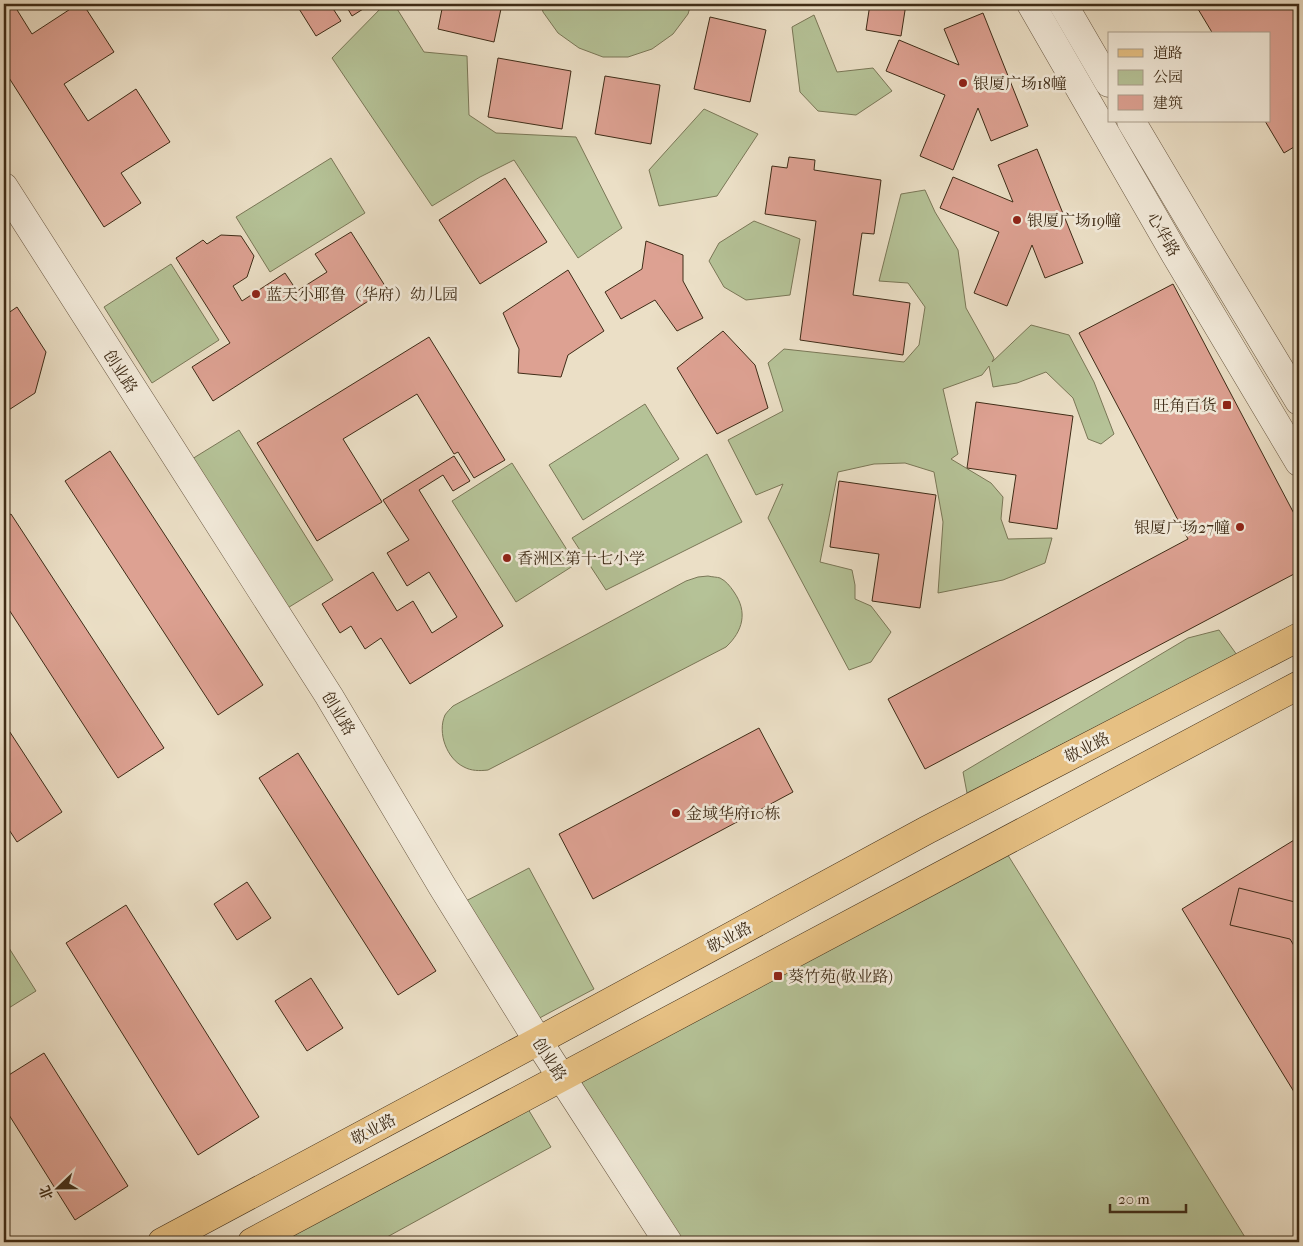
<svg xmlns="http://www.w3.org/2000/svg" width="1303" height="1246" viewBox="0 0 1303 1246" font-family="'IM FELL French Canon','Noto Serif SC',serif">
  <rect width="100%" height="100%" fill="#ebdfc6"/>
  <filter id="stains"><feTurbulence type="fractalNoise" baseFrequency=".004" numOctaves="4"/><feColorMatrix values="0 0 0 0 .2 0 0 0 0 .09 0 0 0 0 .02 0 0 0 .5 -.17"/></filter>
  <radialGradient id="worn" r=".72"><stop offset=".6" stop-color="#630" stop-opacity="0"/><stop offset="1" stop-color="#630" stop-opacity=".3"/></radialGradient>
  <g fill="#b5c297" stroke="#7a7757">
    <polygon points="385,4 394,4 424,52 467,56 469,115 496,133 576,137 622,228 578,258 514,160 480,177 432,206 332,58"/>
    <polygon points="541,4 691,4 688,14 673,34 652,49 628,57 603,57 579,48 558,33 543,12"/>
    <polygon points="814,15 837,72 873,68 892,91 856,115 818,111 800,92 792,27"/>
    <polygon points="704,109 758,134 717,196 659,206 649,170"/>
    <polygon points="331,158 365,213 270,272 236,217"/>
    <polygon points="925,190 935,212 958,250 966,308 994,358 992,362 1031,325 1069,335 1094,382 1114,434 1101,444 1088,439 1073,398 1046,372 1017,383 993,387 989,366 982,375 943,389 958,454 951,459 991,483 1003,497 1001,519 1008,539 1052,538 1045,563 1003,580 938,593 943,522 934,472 905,463 874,464 838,472 820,562 852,570 855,585 855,599 871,606 891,632 871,662 849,670 768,518 783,484 756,495 728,440 783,411 768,363 784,349 904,362 919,345 925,307 908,283 879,281 901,194"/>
    <polygon points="754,221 800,239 790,295 746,300 724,287 709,261 719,243"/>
    <polygon points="171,264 219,340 152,383 104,307"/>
    <polygon points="645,404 679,459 583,520 549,465"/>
    <polygon points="239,430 333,580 286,609 192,459"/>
    <polygon points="707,454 742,522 606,590 572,538"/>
    <polygon points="512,463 576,564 516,602 452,501"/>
    <path d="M708 576C712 577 717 577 720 578 726 581 730 586 734 592 748 612 743 631 726 647L488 770C480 771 471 771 464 767 447 759 437 733 445 715 447 712 450 709 453 706L686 581 698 577Z"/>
    <polygon points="1219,630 1237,655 967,793 963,772 1188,638"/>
    <polygon points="1001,844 1248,1242 669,1242 562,1077"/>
    <polygon points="529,868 594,989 532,1022 464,902"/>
    <polygon points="4,940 36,991 4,1011"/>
    <polygon points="528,1109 551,1147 378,1242 274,1242"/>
  </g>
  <g fill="#dda192" stroke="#3f2c17">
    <polygon points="78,4 83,4 114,52 64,84 88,121 136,89 170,142 121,173 141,203 104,227 4,70 4,11 14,5 32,34"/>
    <polygon points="296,4 330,4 341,21 316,36"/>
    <polygon points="345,4 371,4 352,16"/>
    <polygon points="443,4 502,4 494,42 438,29"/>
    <polygon points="870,4 906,4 901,36 866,30"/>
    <polygon points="1195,4 1299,4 1299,144 1284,153 1265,121 1269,121 1269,34 1213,34"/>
    <polygon points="983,13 1028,126 991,141 978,108 953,170 920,156 945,95 886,71 899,40 959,65 944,29"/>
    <polygon points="710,17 766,30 750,102 694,89"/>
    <polygon points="498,58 571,71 562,129 488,117"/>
    <polygon points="605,76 660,85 651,144 595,134"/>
    <polygon points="1037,149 1083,263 1045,278 1032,245 1007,306 974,293 999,232 940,208 953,177 1013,202 998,165"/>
    <polygon points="789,157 815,160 814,170 881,180 874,234 862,233 853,295 910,303 903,355 800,340 816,221 765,214 772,166 787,168"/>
    <polygon points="505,178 547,242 480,284 439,220"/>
    <polygon points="351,232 387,289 213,401 192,367 230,343 176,258 203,240 207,244 221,235 241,236 254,256 247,277 233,286 242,301 285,273 297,291 327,272 315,254"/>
    <polygon points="646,241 683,255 683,281 703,318 677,331 655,300 621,319 605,292 642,269"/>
    <polygon points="568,270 604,331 568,355 561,377 518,373 519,349 503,313"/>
    <polygon points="1173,284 1299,523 1294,574 925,769 888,699 1188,539 1079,333"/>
    <polygon points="17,307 46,352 35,393 4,413 4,316"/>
    <polygon points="723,331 755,365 768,408 717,434 677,368"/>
    <polygon points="429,337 505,460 474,478 458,452 454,454 417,394 343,439 382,502 317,541 257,443"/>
    <polygon points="976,402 1073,416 1057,529 1009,522 1016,475 967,468"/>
    <polygon points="110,451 263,685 218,715 65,481"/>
    <polygon points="454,456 470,481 453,491 443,475 419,490 503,626 410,684 381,638 365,649 351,626 340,633 322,604 373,572 397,611 413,601 432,633 457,617 429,572 407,586 387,553 409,540 383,500"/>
    <polygon points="839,481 936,495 920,608 872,601 879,554 830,547"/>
    <polygon points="11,514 164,748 118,778 4,602 4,518"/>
    <polygon points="4,723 62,812 17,842 4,822"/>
    <polygon points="759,728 793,792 593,899 559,834"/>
    <polygon points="298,753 436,971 398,995 259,778"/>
    <polygon points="1299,837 1299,1100 1182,909"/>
    <polygon points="247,882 271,918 237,940 214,904"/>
    <polygon points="1239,888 1295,902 1299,899 1299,954 1290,939 1230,925"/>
    <polygon points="126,905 259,1117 198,1155 66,943"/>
    <polygon points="311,978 343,1028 307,1051 275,1001"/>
    <polygon points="44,1053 128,1186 75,1220 4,1107 4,1078"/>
  </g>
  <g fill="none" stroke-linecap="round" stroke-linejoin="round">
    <g stroke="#6a5943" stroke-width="29">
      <g id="minor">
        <polyline points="1031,4 1175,254 1299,462"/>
        <polyline points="1063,4 1109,83"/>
        <polyline points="1131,121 1201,239 1299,401"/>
        <polyline points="4,187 329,696 442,886 538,1041 668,1242"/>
      </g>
    </g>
    <g stroke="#3f2c17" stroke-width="29">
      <g id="major">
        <polyline points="162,1242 538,1041 927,830 1299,637"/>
        <polyline points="252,1242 1299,685"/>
      </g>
    </g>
    <use href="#minor" stroke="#f2eada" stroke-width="28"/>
    <use href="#major" stroke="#e6c083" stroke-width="28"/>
  </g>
  <g fill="#8f2418" stroke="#f2eada" stroke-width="2">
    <circle cx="963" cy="83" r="5"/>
    <circle cx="1017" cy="220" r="5"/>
    <circle cx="256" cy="294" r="5"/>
    <rect x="1222" y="400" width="10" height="10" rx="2.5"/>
    <circle cx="1240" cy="527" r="5"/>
    <circle cx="507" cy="558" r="5"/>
    <circle cx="676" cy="813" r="5"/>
    <rect x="773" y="971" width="10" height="10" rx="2.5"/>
  </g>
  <g text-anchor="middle" stroke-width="5" stroke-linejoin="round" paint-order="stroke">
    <g font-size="16" fill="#3f2c17" stroke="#f2eada" text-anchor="start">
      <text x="973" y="89">银厦广场18幢</text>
      <text x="1027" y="226">银厦广场19幢</text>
      <text x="266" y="300">蓝天小耶鲁（华府）幼儿园</text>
      <text x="1217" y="411" text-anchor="end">旺角百货</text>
      <text x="1230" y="533" text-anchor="end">银厦广场27幢</text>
      <text x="517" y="564">香洲区第十七小学</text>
      <text x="686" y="819">金域华府10栋</text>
      <text x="788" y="982">葵竹苑(敬业路)</text>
    </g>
    <g font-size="16" fill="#3f2c17" stroke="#f2eada">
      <text transform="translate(1164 234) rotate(60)" y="6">心华路</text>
      <text transform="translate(121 371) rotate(57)" y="6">创业路</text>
      <text transform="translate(339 713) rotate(59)" y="6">创业路</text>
      <text transform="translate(1087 747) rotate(-27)" y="6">敬业路</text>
      <text transform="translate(729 937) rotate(-28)" y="6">敬业路</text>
      <text transform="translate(550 1059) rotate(57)" y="6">创业路</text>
      <text transform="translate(373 1129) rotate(-28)" y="6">敬业路</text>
    </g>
  </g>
  <rect width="1303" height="1246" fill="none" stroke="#ebdfc6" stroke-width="20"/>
  <rect x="5" y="5" width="1293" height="1236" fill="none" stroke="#3f2c17" stroke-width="2.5"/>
  <rect x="10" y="10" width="1283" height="1226" fill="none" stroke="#3f2c17"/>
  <rect x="1108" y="32" width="162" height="90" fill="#f2eada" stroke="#aa9e8c"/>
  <rect x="1118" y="49" width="25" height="8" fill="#e6c083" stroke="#aa9e8c"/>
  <text x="1153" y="58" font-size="15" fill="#3f2c17">道路</text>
  <rect x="1118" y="70" width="25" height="15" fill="#b5c297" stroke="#aa9e8c"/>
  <text x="1153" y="82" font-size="15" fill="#3f2c17">公园</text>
  <rect x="1118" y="95" width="25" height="15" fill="#dda192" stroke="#aa9e8c"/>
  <text x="1153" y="108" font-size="15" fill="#3f2c17">建筑</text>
  <g transform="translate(58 1188) rotate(248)" stroke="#f2eada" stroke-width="4" paint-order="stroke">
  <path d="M0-4L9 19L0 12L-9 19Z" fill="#3f2c17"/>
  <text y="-8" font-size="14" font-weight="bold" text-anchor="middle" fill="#3f2c17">北</text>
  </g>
  <path d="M1110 1204v8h76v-8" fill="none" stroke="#3f2c17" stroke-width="2.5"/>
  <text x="1118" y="1204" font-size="15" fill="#3f2c17" stroke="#f2eada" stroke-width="4" paint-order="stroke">20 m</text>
  <rect width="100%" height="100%" filter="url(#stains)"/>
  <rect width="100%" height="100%" fill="url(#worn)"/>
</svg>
